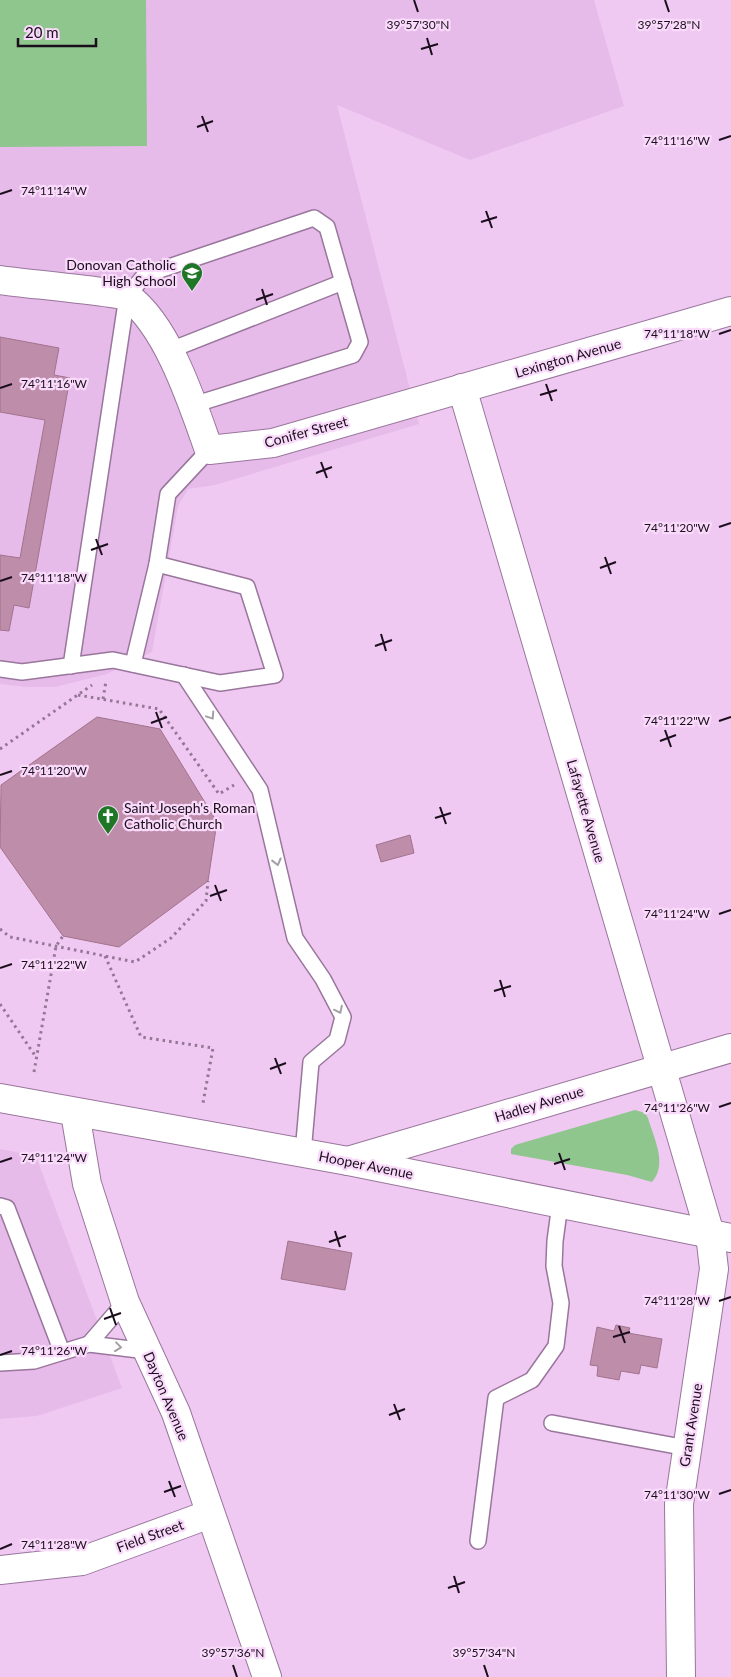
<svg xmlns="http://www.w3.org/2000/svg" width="731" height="1677" viewBox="0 0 731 1677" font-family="Lato,sans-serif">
  <rect width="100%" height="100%" fill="#f0c9f3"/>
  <g fill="#e6bbe9">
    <polygon points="0,0 594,0 624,106 470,160 337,105 419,424 215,485 188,489 178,506 152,652 107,674 55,687 26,687 0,684"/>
    <polygon points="0,1149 36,1156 122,1388 37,1416 0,1419"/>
  </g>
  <g fill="#8ec68d">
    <polygon points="0,0 146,0 147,146 0,147"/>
    <path d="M635 1110 645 1113 648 1118C654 1139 668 1164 652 1182L627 1175 511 1154V1149L515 1145Z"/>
  </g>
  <g fill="#be8da9" stroke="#a2738e">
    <polygon points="0,337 59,348 54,375 70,378 29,608 14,605 9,631 0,630 0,555 20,558 45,420 0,412"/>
    <polygon points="97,717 160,729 217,822 208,881 119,947 63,936 0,847 1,785"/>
    <polygon points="410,835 414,853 381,862 376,845"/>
    <polygon points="288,1241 352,1253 345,1290 281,1279"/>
    <polygon points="616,1325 630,1328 628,1333 662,1339 657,1368 641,1365 639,1374 621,1371 619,1380 597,1376 598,1366 590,1365 597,1327 614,1331"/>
  </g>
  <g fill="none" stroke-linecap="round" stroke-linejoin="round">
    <g stroke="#99769c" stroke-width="18">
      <g id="lane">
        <polyline points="168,351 343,282"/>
        <polyline points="133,664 157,564"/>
        <polyline points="71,666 127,296 145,275 314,218 327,227 360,342 353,355 193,405"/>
        <polyline points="0,669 22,672 113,660 220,683 275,675 247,587 157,564 168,494 209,450"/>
        <polyline points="184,675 260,790 295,938 323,979 343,1017 337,1040 311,1062 303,1153"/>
        <polyline points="0,1206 7,1208 62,1352"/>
        <polyline points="89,1344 125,1302"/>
        <polyline points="0,1363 34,1361 89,1344 147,1351"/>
        <polyline points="552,1423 687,1448"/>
        <polyline points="478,1541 496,1398 532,1380 556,1346 561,1303 554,1266 555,1241 560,1204"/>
      </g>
    </g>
    <g stroke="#99769c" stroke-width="30">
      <g id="street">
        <path d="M0 280C18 283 119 292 128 297 168 326 193 405 209 450L273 443 731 311"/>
        <polyline points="462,388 710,1234 714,1269 679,1504 681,1677"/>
        <polyline points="0,1570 82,1561 210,1514"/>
      </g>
    </g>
    <g stroke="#99769c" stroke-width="30">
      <g id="secondary">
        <polyline points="75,1113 87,1184 125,1302 176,1413 267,1677"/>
        <polyline points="348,1161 731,1048"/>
      </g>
    </g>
    <g stroke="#99769c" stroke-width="30">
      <polyline id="primary" points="0,1098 348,1161 731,1238"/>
    </g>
    <g stroke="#937795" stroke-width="3" stroke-dasharray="2.5 4" stroke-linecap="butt">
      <polyline points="78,695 159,709 219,794 234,785"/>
      <polyline points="103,699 106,681"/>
      <polyline points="0,749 92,685"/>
      <polyline points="0,929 10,937 135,962 171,938 206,901 208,881"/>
      <polyline points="105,956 141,1037 213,1048 203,1103"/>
      <polyline points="0,1004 36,1057"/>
      <polyline points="34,1072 56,946 63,936"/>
    </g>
    <use href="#lane" stroke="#fff" stroke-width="15"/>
    <use href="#street" stroke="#fff" stroke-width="28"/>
    <use href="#secondary" stroke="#fff" stroke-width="28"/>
    <use href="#primary" stroke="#fff" stroke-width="28"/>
  </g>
  <defs><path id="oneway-chevron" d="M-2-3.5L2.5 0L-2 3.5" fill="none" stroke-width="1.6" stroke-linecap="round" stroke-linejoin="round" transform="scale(1.25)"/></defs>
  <g stroke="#a49fa4">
    <use href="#oneway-chevron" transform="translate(211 716) rotate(56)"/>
    <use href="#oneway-chevron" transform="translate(277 862) rotate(76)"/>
    <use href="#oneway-chevron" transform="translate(339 1010) rotate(64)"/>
    <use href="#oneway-chevron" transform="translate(118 1347) rotate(7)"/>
  </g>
  <path fill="none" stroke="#1b0e1c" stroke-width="2" d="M414 0 418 12M665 0 669 12M427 38 432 55M421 49 438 44M202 116 208 132M197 127 213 121M719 140 731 136M0 194 12 190M486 211 492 228M481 222 497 217M262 289 267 305M256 300 273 294M719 334 731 330M546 384 552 401M0 388 12 384M540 395 557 390M321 462 327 478M316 473 332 467M719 527 731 523M96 539 102 555M91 550 108 544M605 557 611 574M600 568 616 562M0 581 12 577M381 634 386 651M375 646 392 640M156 712 162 728M719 721 731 717M151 723 167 717M665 730 671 747M660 741 676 735M0 775 12 771M440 807 446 824M435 818 451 813M215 885 221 901M210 896 227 890M719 914 731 910M0 968 12 964M500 980 505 997M494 991 511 986M275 1058 281 1074M270 1069 286 1063M719 1107 731 1103M559 1153 565 1170M0 1162 12 1158M554 1164 570 1159M335 1231 340 1247M329 1242 346 1236M719 1301 731 1297M110 1308 116 1325M104 1319 121 1313M619 1326 625 1343M613 1337 630 1332M0 1355 12 1351M394 1404 400 1420M389 1415 405 1409M169 1481 175 1497M164 1492 181 1486M719 1494 731 1490M0 1549 12 1544M454 1576 459 1593M448 1588 465 1582M233 1665 237 1677M484 1665 488 1677"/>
  <defs>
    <g id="school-pin" transform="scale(1.125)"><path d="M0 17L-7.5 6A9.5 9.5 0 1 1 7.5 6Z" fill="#1e7725" stroke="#f9dafb"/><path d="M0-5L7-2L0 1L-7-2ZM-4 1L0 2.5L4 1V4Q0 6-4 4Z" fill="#fff"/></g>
    <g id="church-pin" transform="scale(1.125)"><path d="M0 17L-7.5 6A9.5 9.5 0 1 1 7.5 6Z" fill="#1e7725" stroke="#f9dafb"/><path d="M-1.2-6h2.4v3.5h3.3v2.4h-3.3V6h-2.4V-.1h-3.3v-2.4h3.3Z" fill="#fff"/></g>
  </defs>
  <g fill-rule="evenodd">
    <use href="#school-pin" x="192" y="273"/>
    <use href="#church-pin" x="108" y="816"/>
  </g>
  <g text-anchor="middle" stroke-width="4.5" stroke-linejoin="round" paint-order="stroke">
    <g font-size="14" fill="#1b0e1c" stroke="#f9dafb" text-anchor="end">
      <text x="176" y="270">Donovan Catholic<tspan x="176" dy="16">High School</tspan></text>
      <text x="124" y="813" text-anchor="start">Saint Joseph's Roman<tspan x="124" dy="16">Catholic Church</tspan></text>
    </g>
    <g font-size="14" fill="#1b0e1c" stroke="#f9dafb">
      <text transform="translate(568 358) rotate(-16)" y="5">Lexington Avenue</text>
      <text transform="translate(306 432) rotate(-15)" y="5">Conifer Street</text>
      <text transform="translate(586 811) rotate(74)" y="5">Lafayette Avenue</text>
      <text transform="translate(539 1104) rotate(-17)" y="5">Hadley Avenue</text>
      <text transform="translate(366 1165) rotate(11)" y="5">Hooper Avenue</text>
      <text transform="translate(166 1396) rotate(67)" y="5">Dayton Avenue</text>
      <text transform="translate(691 1425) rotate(-81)" y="5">Grant Avenue</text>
      <text transform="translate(150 1536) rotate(-20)" y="5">Field Street</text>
    </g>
  </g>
  <g font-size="12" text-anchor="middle" fill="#1b0e1c" stroke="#f9dafb" stroke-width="4.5" stroke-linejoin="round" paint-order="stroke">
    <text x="418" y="29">39°57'30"N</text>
    <text x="669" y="29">39°57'28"N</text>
    <text x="677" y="145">74°11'16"W</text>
    <text x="54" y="195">74°11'14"W</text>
    <text x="677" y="338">74°11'18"W</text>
    <text x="54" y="388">74°11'16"W</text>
    <text x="677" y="532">74°11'20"W</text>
    <text x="54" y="582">74°11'18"W</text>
    <text x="677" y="725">74°11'22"W</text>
    <text x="54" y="775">74°11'20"W</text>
    <text x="677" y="918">74°11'24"W</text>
    <text x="54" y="969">74°11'22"W</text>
    <text x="677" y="1112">74°11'26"W</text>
    <text x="54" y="1162">74°11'24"W</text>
    <text x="677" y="1305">74°11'28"W</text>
    <text x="54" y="1355">74°11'26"W</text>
    <text x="677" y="1499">74°11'30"W</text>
    <text x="54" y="1549">74°11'28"W</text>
    <text x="233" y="1657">39°57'36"N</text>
    <text x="484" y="1657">39°57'34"N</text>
  </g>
  <path d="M18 38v8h78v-8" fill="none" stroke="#1b0e1c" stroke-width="2.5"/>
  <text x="25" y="38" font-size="15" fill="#1b0e1c" stroke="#f9dafb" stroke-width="4" paint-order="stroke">20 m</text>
</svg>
